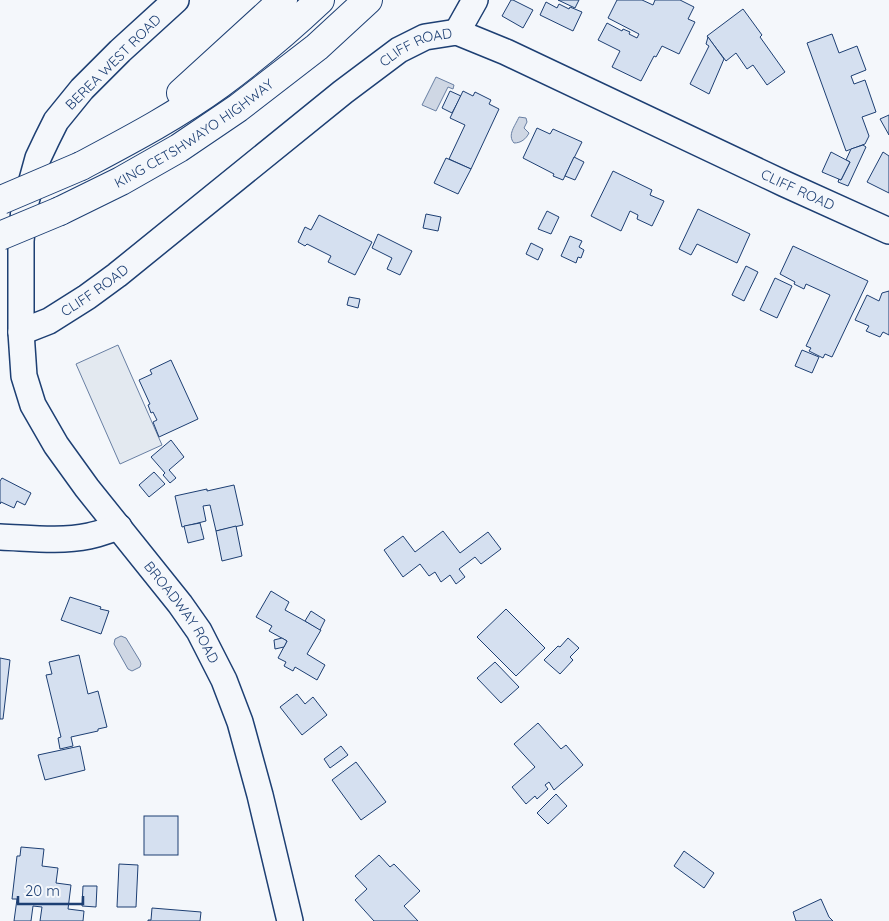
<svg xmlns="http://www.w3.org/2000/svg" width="889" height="921" viewBox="0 0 889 921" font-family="Quicksand,sans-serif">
  <rect width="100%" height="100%" fill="#f4f7fb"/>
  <polygon fill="#e3e9f0" stroke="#687fa3" points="118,345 162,445 120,464 76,364"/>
  <g fill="#cfd7e4" stroke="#687fa3">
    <polygon points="436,77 454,85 453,89 448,87 436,111 422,105"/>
    <path d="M519 117 526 118 527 122 524 128 529 133C526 139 521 143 514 143 507 135 515 126 519 117Z"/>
    <polygon points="121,636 126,638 140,661 141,664 140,667 132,671 128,669 114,644 115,639"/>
  </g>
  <g fill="#d5e0f0" stroke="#1d3f73">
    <polygon points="511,0 513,0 533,10 523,28 502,16"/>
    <polygon points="558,0 579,0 575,8"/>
    <polygon points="617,0 642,0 653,5 655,0 680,0 694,7 688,19 695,22 679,54 662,46 656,57 654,56 641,81 612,67 620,51 598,40 607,23 622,31 623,29 630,32 629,34 637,38 639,34 608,18"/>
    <polygon points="546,2 557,8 559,4 569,9 570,7 582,12 573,31 540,15"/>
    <polygon points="743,9 762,35 760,37 785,72 767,85 753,65 747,69 736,53 726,61 707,36"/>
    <polygon points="832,34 839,53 857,46 866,70 851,76 854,84 865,80 876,112 862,117 869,136 865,144 846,151 807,43"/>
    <polygon points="708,37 724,59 709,94 690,84 709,46 706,44"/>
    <polygon points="450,91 461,96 452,113 442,108"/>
    <polygon points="463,91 473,96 475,92 491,100 489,104 499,109 471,169 449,159 465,125 450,118"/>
    <polygon points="889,115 889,135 880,119"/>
    <polygon points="537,128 550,134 553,129 582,142 563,180 553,176 554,174 523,158"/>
    <polygon points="863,145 866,147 848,186 838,182 839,179 841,180 850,162 846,160 851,149"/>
    <polygon points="831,152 850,162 841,180 822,172"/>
    <polygon points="883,152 889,156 889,193 867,182"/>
    <polygon points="574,157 584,162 575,180 565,176"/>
    <polygon points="446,158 471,169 458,194 434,183"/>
    <polygon points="613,171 652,190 650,195 664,201 652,226 637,219 638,215 630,211 621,231 591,216"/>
    <polygon points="698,209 750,234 737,263 697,244 691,255 679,249"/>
    <polygon points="547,211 559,217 551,234 538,229"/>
    <polygon points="426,214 441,217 438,231 423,228"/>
    <polygon points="319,215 372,242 355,275 328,262 331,256 307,244 305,246 298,242 305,227 311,230"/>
    <polygon points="378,234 412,251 400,275 387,269 392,258 372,248"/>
    <polygon points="570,236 582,241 579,247 584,250 581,258 578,257 576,263 561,256"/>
    <polygon points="531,243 543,249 538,260 526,254"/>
    <polygon points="793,246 868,281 832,357 825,354 823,358 809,351 811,348 806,346 830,295 806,284 804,289 794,284 795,282 780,274"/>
    <polygon points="746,266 758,272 744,301 732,295"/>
    <polygon points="775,278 792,286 777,318 760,310"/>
    <polygon points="889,291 889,335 883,332 880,337 866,331 869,326 855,320 867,295 879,301 882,293"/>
    <polygon points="349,297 360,299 358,308 347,305"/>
    <polygon points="802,350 819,357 812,373 795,366"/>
    <polygon points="171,360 198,419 159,437 153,422 157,420 153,412 151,413 148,405 150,404 139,380 152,374 150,370"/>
    <polygon points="171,440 184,457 169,470 176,478 170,483 163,475 165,473 151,457"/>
    <polygon points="154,472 165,484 149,497 139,485"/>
    <polygon points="2,478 31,493 25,505 17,501 14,508 1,502 0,504 0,481"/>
    <polygon points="234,485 243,525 216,531 210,505 203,506 206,521 182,527 175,496 207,489 207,491"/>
    <polygon points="200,523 204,539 188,543 184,526"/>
    <polygon points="236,526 242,556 222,561 216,531"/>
    <polygon points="443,531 460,553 488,532 501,549 481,564 475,557 459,569 465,577 456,584 450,575 441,582 435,572 429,576 420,564 403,577 384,550 403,536 415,552"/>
    <polygon points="271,591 289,602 285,610 321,630 307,654 325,665 317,680 295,667 293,671 284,666 286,662 278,658 287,641 269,631 272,626 256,617"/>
    <polygon points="70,597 101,607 100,609 109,611 101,634 61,620"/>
    <polygon points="506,609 545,648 516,676 477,637"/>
    <polygon points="311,611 325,620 320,630 305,621"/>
    <polygon points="282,638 287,641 284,647 275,649 274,640"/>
    <polygon points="568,638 579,648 570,657 573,660 560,674 544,660 558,646 560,647"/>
    <polygon points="79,655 88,694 98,691 107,727 98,729 98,731 71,737 73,746 60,749 58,738 61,737 46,675 52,674 49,662"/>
    <polygon points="0,658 10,660 3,719 0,719"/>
    <polygon points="495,662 519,687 501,703 477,678"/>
    <polygon points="297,694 305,704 313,697 327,715 302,735 280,707"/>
    <polygon points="538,723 561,749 566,745 583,765 554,790 549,782 545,785 548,789 537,799 535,796 526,804 512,787 535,767 514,744"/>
    <polygon points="80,746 85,770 45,780 38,755"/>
    <polygon points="341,746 348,755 330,768 324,759"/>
    <polygon points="356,762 386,802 361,820 332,780"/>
    <polygon points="556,794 567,806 548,824 537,813"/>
    <rect x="144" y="816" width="34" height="39"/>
    <polygon points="21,847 44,849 42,866 58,868 56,883 71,885 68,909 84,911 83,921 40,921 42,907 33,906 31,921 14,921 17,899 12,899 17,856 20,856"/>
    <polygon points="684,851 714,873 704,888 674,866"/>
    <polygon points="379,855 390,867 394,864 420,891 404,906 418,921 374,921 355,900 367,889 355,876"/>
    <polygon points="119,864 138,865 136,907 117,907"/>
    <polygon points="83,886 97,886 96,907 82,906"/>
    <polygon points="821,899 829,917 833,921 796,921 793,912"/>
    <polygon points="152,908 201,912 200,921 148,921 148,920 151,920"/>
  </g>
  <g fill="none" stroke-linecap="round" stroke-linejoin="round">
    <g stroke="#1d3f73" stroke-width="28">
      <g id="minor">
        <path id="s1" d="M176 0 120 51 82 89 56 121 47 139 38 158 24 209 21 241V332L24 376 33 405 56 445 87 488 180 604 199 631 224 680 240 722 260 795 290 921"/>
        <polyline points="457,32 475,0"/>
        <path id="s2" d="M21 332 49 321 87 297 117 275 343 92 399 50 425 37 457 32 506 52 785 184 889 231"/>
        <path d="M0 537C29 538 60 542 89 536 99 534 109 530 119 527"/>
      </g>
    </g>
    <g stroke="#1d3f73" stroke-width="30">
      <g id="highway">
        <polyline points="181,93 283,0"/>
        <path d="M81 166C128 141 176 116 220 84 255 58 288 30 320 0"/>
        <path id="s3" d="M60 211 121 181 179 148 238 108 317 47 368 0"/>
      </g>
    </g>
    <use href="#minor" stroke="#f4f7fb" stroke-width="25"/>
    <use href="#highway" stroke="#f4f7fb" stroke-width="28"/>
    <g stroke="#1d3f73" stroke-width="30" stroke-linecap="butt">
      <g id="highway-bridge">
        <polyline points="1,200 81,166"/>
        <polyline points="0,236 60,211"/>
      </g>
    </g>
    <use href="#highway-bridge" stroke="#f4f7fb" stroke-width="28"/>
  </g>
  <g text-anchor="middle" stroke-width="4" stroke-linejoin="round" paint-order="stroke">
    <g font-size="14" fill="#1d3f73" stroke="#f4f7fb">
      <text dy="5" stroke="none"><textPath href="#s2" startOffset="490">CLIFF ROAD</textPath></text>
      <text transform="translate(113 62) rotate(-45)" y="5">BEREA WEST ROAD</text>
      <text dy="5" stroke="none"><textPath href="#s3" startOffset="155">KING CETSHWAYO HIGHWAY</textPath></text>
      <text dy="5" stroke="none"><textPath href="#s2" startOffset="910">CLIFF ROAD</textPath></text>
      <text dy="5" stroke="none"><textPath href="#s2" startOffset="85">CLIFF ROAD</textPath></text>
      <text dy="5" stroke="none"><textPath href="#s1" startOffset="718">BROADWAY ROAD</textPath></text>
    </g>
  </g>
  <path d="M18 896v8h65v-8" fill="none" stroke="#1d3f73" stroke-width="2.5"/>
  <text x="25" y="896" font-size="15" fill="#1d3f73" stroke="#f4f7fb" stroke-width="4" paint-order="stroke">20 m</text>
</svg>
